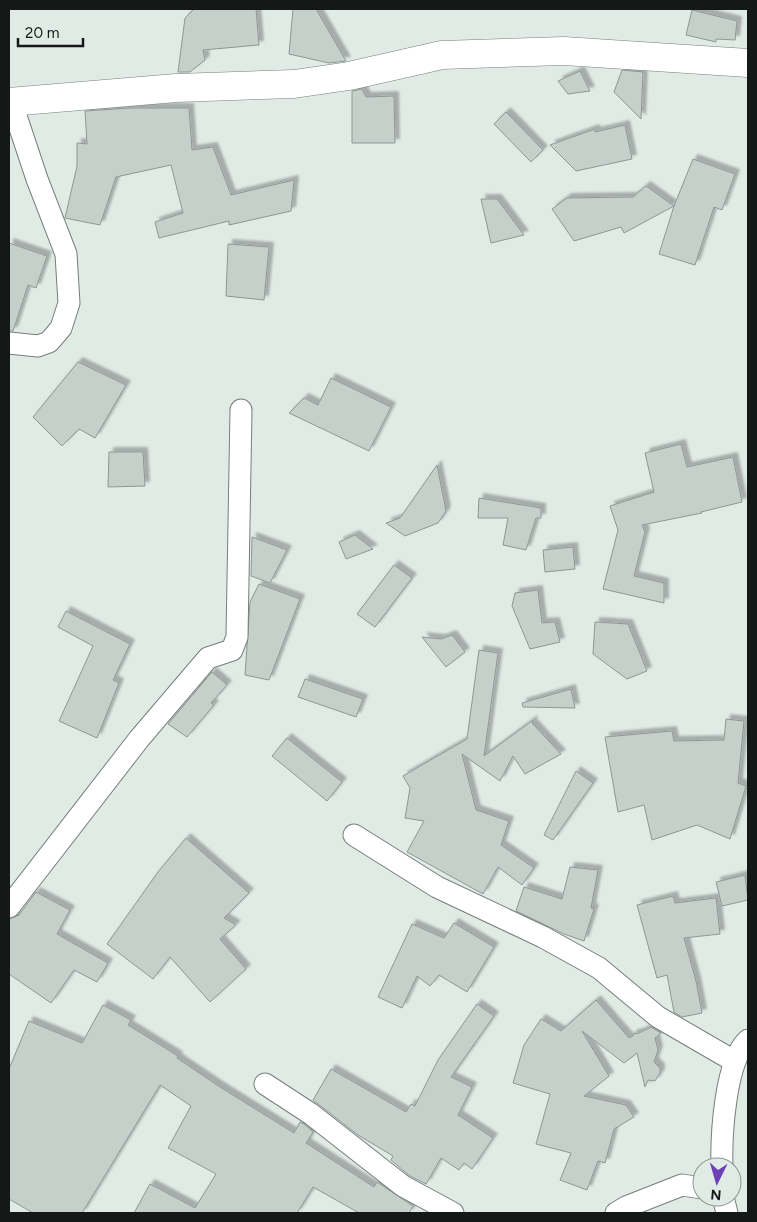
<svg xmlns="http://www.w3.org/2000/svg" width="757" height="1222" viewBox="0 0 757 1222" font-family="Figtree,sans-serif">
  <defs>
    <filter id="shadow"><feDropShadow dx="4.5" dy="-4.5" stdDeviation="1" flood-color="#0004"/></filter>
  </defs>
  <rect width="100%" height="100%" fill="#e1ebe6"/>
  <g fill="#c6d0cb" stroke="#8e9793" filter="url(#shadow)">
    <polygon points="194,9 256,9 259,45 203,50 205,60 190,72 178,72 185,18"/>
    <polygon points="293,9 316,9 346,61 329,63 289,54"/>
    <polygon points="692,10 737,21 735,40 716,39 716,42 686,35"/>
    <polygon points="622,70 643,72 641,119 614,92"/>
    <polygon points="580,71 590,91 568,94 558,81"/>
    <polygon points="362,89 366,97 394,96 395,143 352,143 352,91"/>
    <polygon points="130,108 189,108 192,150 213,147 231,195 294,180 291,211 229,225 229,221 159,238 155,222 183,213 171,165 116,177 100,225 65,218 77,166 77,143 87,144 85,111"/>
    <polygon points="506,112 543,150 531,162 494,124"/>
    <polygon points="625,125 632,159 576,171 550,145 595,129 595,132"/>
    <polygon points="693,159 735,174 722,210 714,207 695,265 659,254 674,206"/>
    <polygon points="646,186 674,206 624,233 621,227 574,241 552,209 567,198 633,197"/>
    <polygon points="481,199 497,199 524,235 491,243"/>
    <polygon points="9,243 47,256 36,288 28,285 13,331 9,331"/>
    <polygon points="228,244 269,247 264,300 226,296"/>
    <polygon points="78,362 126,385 95,438 79,429 62,446 33,417"/>
    <polygon points="331,378 391,407 369,451 289,413 304,398 318,405"/>
    <polygon points="681,444 687,467 733,457 742,502 701,512 702,513 642,525 645,532 634,576 664,583 664,603 603,589 618,530 610,506 654,492 645,453"/>
    <polygon points="109,452 143,452 145,486 108,487"/>
    <polygon points="437,465 446,511 438,523 405,536 386,523 400,518"/>
    <polygon points="479,498 541,508 541,518 536,518 526,550 503,545 508,518 478,518"/>
    <polygon points="355,535 373,549 346,559 339,542"/>
    <polygon points="252,537 287,550 270,583 251,576"/>
    <polygon points="573,547 575,569 545,572 543,550"/>
    <polygon points="394,565 412,578 375,627 357,614"/>
    <polygon points="259,584 300,599 269,680 245,675 250,602"/>
    <polygon points="538,590 542,623 555,622 560,642 530,649 512,606 515,593"/>
    <polygon points="66,611 130,644 113,680 119,683 97,738 59,721 93,646 58,627"/>
    <polygon points="595,622 628,624 647,671 627,679 593,654"/>
    <polygon points="452,635 465,652 446,667 422,637 441,639"/>
    <polygon points="479,650 498,653 484,756 533,720 532,723 561,754 525,774 513,756 500,781 462,754 476,810 509,821 501,845 534,868 522,885 498,867 483,894 407,852 424,821 405,818 410,788 403,776 467,739"/>
    <polygon points="212,672 227,685 211,703 214,705 187,737 168,724"/>
    <polygon points="305,679 363,699 356,717 298,697"/>
    <polygon points="571,689 575,708 523,707 522,703"/>
    <polygon points="726,719 744,721 738,783 746,786 730,839 697,825 652,840 644,805 618,812 605,737 672,731 674,741 724,740"/>
    <polygon points="287,738 342,782 327,801 272,756"/>
    <polygon points="576,771 593,783 553,840 544,835"/>
    <polygon points="186,838 249,893 224,918 236,925 220,939 246,969 210,1002 170,957 153,979 107,944 158,872"/>
    <polygon points="570,867 598,870 591,908 594,909 584,941 564,934 516,911 524,887 562,899"/>
    <polygon points="745,875 748,900 722,906 716,882"/>
    <polygon points="36,892 70,910 57,934 108,963 97,982 74,970 51,1003 9,974 9,919 19,915"/>
    <polygon points="673,896 675,903 716,898 720,934 684,938 696,981 702,1013 682,1017 674,1012 667,975 657,978 637,905"/>
    <polygon points="454,923 494,947 467,992 439,975 430,986 417,976 402,1008 378,997 412,924 444,938"/>
    <polygon points="596,1000 629,1038 633,1036 633,1034 639,1033 651,1027 661,1033 655,1038 658,1050 654,1062 660,1068 660,1073 655,1081 648,1080 645,1087 637,1053 624,1063 582,1031 609,1076 584,1096 626,1105 634,1117 614,1129 605,1163 598,1161 587,1190 560,1180 571,1153 536,1144 550,1094 513,1083 524,1045 541,1019 561,1031"/>
    <polygon points="477,1004 494,1016 451,1077 472,1087 458,1115 493,1138 472,1169 464,1163 459,1170 441,1158 426,1184 410,1176 391,1160 393,1156 358,1135 313,1100 331,1069 406,1112 411,1104 415,1106 438,1060"/>
    <polygon points="103,1005 131,1020 128,1025 178,1056 177,1058 220,1087 294,1133 300,1122 304,1124 313,1132 306,1143 374,1187 377,1182 413,1206 409,1213 359,1213 313,1187 297,1213 134,1213 150,1184 195,1208 216,1174 168,1148 191,1106 160,1085 82,1213 33,1213 9,1199 9,1069 29,1021 82,1043"/>
  </g>
  <g fill="none" stroke-linecap="round" stroke-linejoin="round">
    <g stroke="#767f7a" stroke-width="23">
      <g id="street">
        <polyline points="9,343 38,346 49,342 61,328 69,303 66,254 37,179 11,101"/>
        <polyline points="354,835 437,887 543,937 599,968 658,1017 734,1061"/>
        <polyline points="9,907 139,739 208,658 232,650 237,637 241,410"/>
        <polyline points="265,1084 311,1114 403,1186 453,1213"/>
        <path d="M722 1167C721 1136 725 1061 748 1040"/>
        <polyline points="723,1197 727,1213"/>
        <polyline points="616,1213 626,1207 682,1185 702,1188"/>
      </g>
    </g>
    <g stroke="#767f7a" stroke-width="29">
      <polyline id="secondary" points="9,102 176,88 294,84 349,76 442,55 564,51 748,63"/>
    </g>
    <use href="#street" stroke="#fff" stroke-width="21"/>
    <use href="#secondary" stroke="#fff" stroke-width="28"/>
  </g>
  <rect width="757" height="1222" fill="none" stroke="#141816" stroke-width="20"/>
  <g transform="translate(717 1182) rotate(185)"><circle r="24" fill="#e1ebe6" stroke="#8f9793"/>
  <path d="M0-4L9 19L0 12L-9 19Z" fill="#6d40b7"/>
  <text y="-8" font-size="14" font-weight="bold" text-anchor="middle" fill="#141816">N</text>
  </g>
  <path d="M18 38v8h65v-8" fill="none" stroke="#141816" stroke-width="2.5"/>
  <text x="25" y="38" font-size="15" fill="#141816" stroke="#e1ebe6" stroke-width="4" paint-order="stroke">20 m</text>
</svg>
